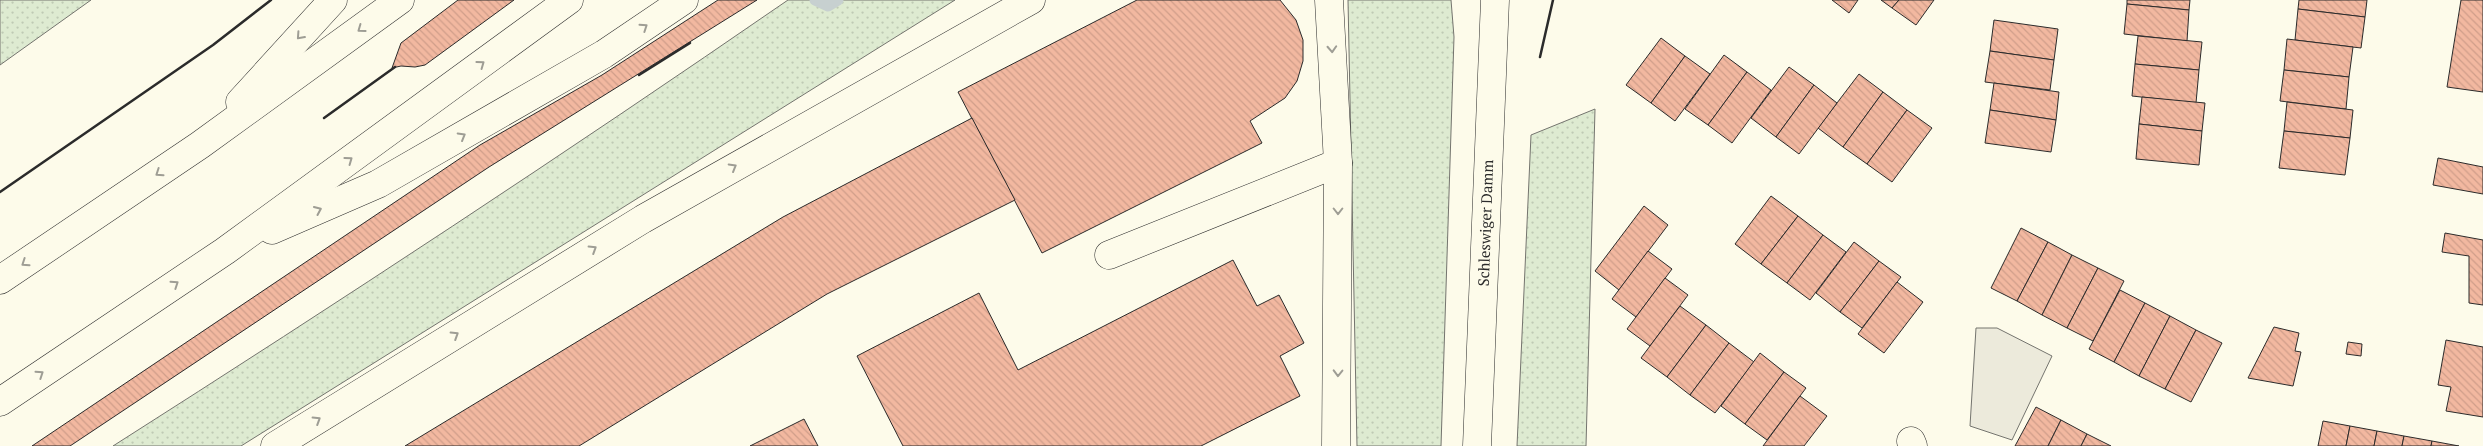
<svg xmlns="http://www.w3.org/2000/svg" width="2483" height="446" viewBox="0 0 2483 446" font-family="'PT Serif',serif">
  <defs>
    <pattern id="green-dots" width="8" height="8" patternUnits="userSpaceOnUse" patternTransform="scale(1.25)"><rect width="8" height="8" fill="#deebd1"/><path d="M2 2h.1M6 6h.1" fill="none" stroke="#bfcab4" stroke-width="1.8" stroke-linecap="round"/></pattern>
    <pattern id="building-back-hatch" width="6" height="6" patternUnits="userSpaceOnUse" patternTransform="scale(1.25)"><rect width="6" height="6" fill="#f2b8a0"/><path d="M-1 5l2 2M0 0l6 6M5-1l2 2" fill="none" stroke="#d09e8a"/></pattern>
  </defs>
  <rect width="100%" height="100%" fill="#fdfbea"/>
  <g fill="url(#green-dots)" stroke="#74746e">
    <polygon points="0,0 91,0 0,65"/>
    <path d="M788 0H955L241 446H113C341 301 566 153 788 0Z"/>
    <polygon points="1348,0 1451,0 1454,37 1441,446 1357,446"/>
    <polygon points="1595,109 1586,446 1517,446 1531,135"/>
  </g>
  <polygon fill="#eceadb" stroke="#74746e" points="1976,328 1997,328 2052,356 2012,440 1970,426"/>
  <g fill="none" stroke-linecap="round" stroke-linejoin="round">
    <polyline stroke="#c7d0d0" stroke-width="11" points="815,0 828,6 838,0"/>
  </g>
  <g fill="url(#building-back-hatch)" stroke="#2b2b2b">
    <polygon points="458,0 514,0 425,65 415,67 401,66 392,68 401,43"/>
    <polygon points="718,0 757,0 489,167 70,446 32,446 480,145 602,75"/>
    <polygon points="1137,0 1280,0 1296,20 1303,40 1303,61 1297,81 1285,98 1250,121 1262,143 1042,253 958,92"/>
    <polygon points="1832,0 1858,0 1849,13"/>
    <polygon points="1881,0 1899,0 1892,8"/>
    <polygon points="1899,0 1934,0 1916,25 1892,8"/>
    <polygon points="2127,0 2190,0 2189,10 2127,4"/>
    <polygon points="2299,0 2367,0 2365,17 2298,9"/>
    <polygon points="2461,0 2483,0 2483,92 2447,87"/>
    <polygon points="2127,4 2189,10 2187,41 2124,34"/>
    <polygon points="2298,9 2365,17 2361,48 2295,40"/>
    <polygon points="1994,20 2058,29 2054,60 1990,51"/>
    <polygon points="2138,36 2202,42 2199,70 2135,64"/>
    <polygon points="1661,38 1685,56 1651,103 1626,85"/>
    <polygon points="2287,39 2353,47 2349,77 2284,70"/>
    <polygon points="1990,51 2054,60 2050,90 1985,82"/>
    <polygon points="1724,55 1747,72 1708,125 1685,109"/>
    <polygon points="1685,56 1710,74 1675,121 1651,103"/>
    <polygon points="2135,64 2199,70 2196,103 2132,96"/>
    <polygon points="1789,67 1814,85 1776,137 1751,118"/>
    <polygon points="2284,70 2349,77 2346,109 2280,101"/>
    <polygon points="1747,72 1771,90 1732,143 1708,125"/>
    <polygon points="1859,74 1883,92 1843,147 1818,128"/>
    <polygon points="1994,83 2059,92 2056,120 1990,110"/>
    <polygon points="1814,85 1837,103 1799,154 1776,137"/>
    <polygon points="1883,92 1907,110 1867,164 1843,147"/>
    <polygon points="2142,97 2205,103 2202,131 2139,124"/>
    <polygon points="2287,102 2353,110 2350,138 2284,131"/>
    <polygon points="1907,110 1932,128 1892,182 1867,164"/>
    <polygon points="1990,110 2056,120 2051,152 1985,143"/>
    <polygon points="972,118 1015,200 827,294 579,446 405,446 783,217"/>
    <polygon points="2139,124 2202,131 2199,165 2136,159"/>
    <polygon points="2284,131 2350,138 2345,175 2279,168"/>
    <polygon points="2438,158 2483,167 2483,194 2433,185"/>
    <polygon points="1771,196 1798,216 1761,264 1735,244"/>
    <polygon points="1644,206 1668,225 1619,290 1595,271"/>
    <polygon points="1798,216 1823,235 1787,283 1761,264"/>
    <polygon points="2021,228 2048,242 2017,301 1991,288"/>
    <polygon points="2445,233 2483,240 2483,305 2469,303 2469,256 2442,252"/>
    <polygon points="1823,235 1846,252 1810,300 1787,283"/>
    <polygon points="1854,242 1879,261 1840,312 1816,293"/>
    <polygon points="2048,242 2072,255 2042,315 2017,301"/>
    <polygon points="1648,251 1672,269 1636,317 1612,299"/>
    <polygon points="2072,255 2098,268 2067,328 2042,315"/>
    <polygon points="1233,260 1257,306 1279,295 1304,343 1280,356 1300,396 1201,446 903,446 857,356 979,293 1018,370"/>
    <polygon points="1879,261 1901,277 1862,328 1840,312"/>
    <polygon points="2098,268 2124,281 2093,341 2067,328"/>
    <polygon points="1665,278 1688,295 1650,346 1627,329"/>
    <polygon points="1897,282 1923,302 1884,353 1858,334"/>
    <polygon points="2120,290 2145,303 2114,362 2089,349"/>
    <polygon points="2145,303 2170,316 2139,376 2114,362"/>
    <polygon points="1680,306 1706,325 1667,377 1641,358"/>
    <polygon points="2170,316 2196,330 2165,389 2139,376"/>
    <polygon points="1706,325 1729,343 1690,395 1667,377"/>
    <polygon points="2274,327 2299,333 2295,351 2301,352 2293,386 2248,378"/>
    <polygon points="2196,330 2222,343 2191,402 2165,389"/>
    <polygon points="2446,340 2483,347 2483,417 2446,411 2451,387 2438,385"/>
    <polygon points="2348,342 2362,344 2361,356 2346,354"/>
    <polygon points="1729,343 1754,362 1715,413 1690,395"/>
    <polygon points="1760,353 1784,372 1745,424 1721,406"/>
    <polygon points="1784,372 1806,388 1767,440 1745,424"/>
    <polygon points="1800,396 1827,416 1804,446 1763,446"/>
    <polygon points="2036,407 2061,420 2048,446 2015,446"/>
    <polygon points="804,419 818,446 750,446"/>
    <polygon points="2061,420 2087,434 2081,446 2048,446"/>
    <polygon points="2323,421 2350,426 2346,446 2318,446"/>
    <polygon points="2350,426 2377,431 2374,446 2346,446"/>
    <polygon points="2377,431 2404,436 2402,446 2374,446"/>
    <polygon points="2087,434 2111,446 2081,446"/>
    <polygon points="2404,436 2432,441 2431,446 2402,446"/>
    <polygon points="2432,441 2459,446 2431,446"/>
  </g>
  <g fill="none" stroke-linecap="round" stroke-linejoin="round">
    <g stroke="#2b2b2b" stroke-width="29">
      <g id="minor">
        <polyline points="1329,0 1338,163 1336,446"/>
        <polyline points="1109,255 1338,163"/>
        <polyline points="1911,441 1913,446"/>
        <polyline points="275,446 643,219 1031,0"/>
      </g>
    </g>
    <g stroke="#2b2b2b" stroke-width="29">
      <polyline id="major" points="1477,446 1495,0"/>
    </g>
    <g stroke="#2b2b2b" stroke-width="29">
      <g id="highway">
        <polyline points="240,102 333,0"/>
        <polyline points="272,230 378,184 604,54 684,0"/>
        <polyline points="0,280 200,145 400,0"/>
        <polyline points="0,402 225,251 569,0"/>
      </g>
    </g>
    <use href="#minor" stroke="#fdfbea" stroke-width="28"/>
    <use href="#major" stroke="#fdfbea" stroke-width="28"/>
    <use href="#highway" stroke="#fdfbea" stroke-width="28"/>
    <g stroke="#2b2b2b" stroke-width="2.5">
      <polyline points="1540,57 1553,0"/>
      <polyline points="639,75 690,43"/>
      <polyline points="324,118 395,67"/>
      <polyline points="0,192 213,45 271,0"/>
    </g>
  </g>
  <defs><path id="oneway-chevron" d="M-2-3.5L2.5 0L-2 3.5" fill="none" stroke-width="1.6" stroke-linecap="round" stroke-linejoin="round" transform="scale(1.25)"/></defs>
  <g stroke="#9e9d94">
    <use href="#oneway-chevron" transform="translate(644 27) rotate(-34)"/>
    <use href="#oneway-chevron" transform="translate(361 29) rotate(144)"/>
    <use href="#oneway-chevron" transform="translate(300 36) rotate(132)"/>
    <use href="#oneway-chevron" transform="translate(1332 49) rotate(87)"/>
    <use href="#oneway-chevron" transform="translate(481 64) rotate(-36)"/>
    <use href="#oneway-chevron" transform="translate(462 136) rotate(-30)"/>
    <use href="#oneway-chevron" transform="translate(349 160) rotate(-36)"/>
    <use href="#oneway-chevron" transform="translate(733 167) rotate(-30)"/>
    <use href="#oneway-chevron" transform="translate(159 173) rotate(146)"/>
    <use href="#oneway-chevron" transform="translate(318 210) rotate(-24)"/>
    <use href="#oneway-chevron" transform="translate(1338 211) rotate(90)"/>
    <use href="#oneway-chevron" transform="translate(593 249) rotate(-32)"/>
    <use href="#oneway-chevron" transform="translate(25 263) rotate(146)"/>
    <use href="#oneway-chevron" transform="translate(175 284) rotate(-34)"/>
    <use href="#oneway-chevron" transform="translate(455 335) rotate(-32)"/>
    <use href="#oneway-chevron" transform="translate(1338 373) rotate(91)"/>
    <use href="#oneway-chevron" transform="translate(40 374) rotate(-34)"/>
    <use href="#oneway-chevron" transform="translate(317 420) rotate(-32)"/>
  </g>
  <g text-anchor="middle" stroke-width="4" stroke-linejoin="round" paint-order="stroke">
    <g font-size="15" fill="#2b2b2b" stroke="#fdfbea">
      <text transform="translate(1486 223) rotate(-88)" y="5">Schleswiger Damm</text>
    </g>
  </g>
</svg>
